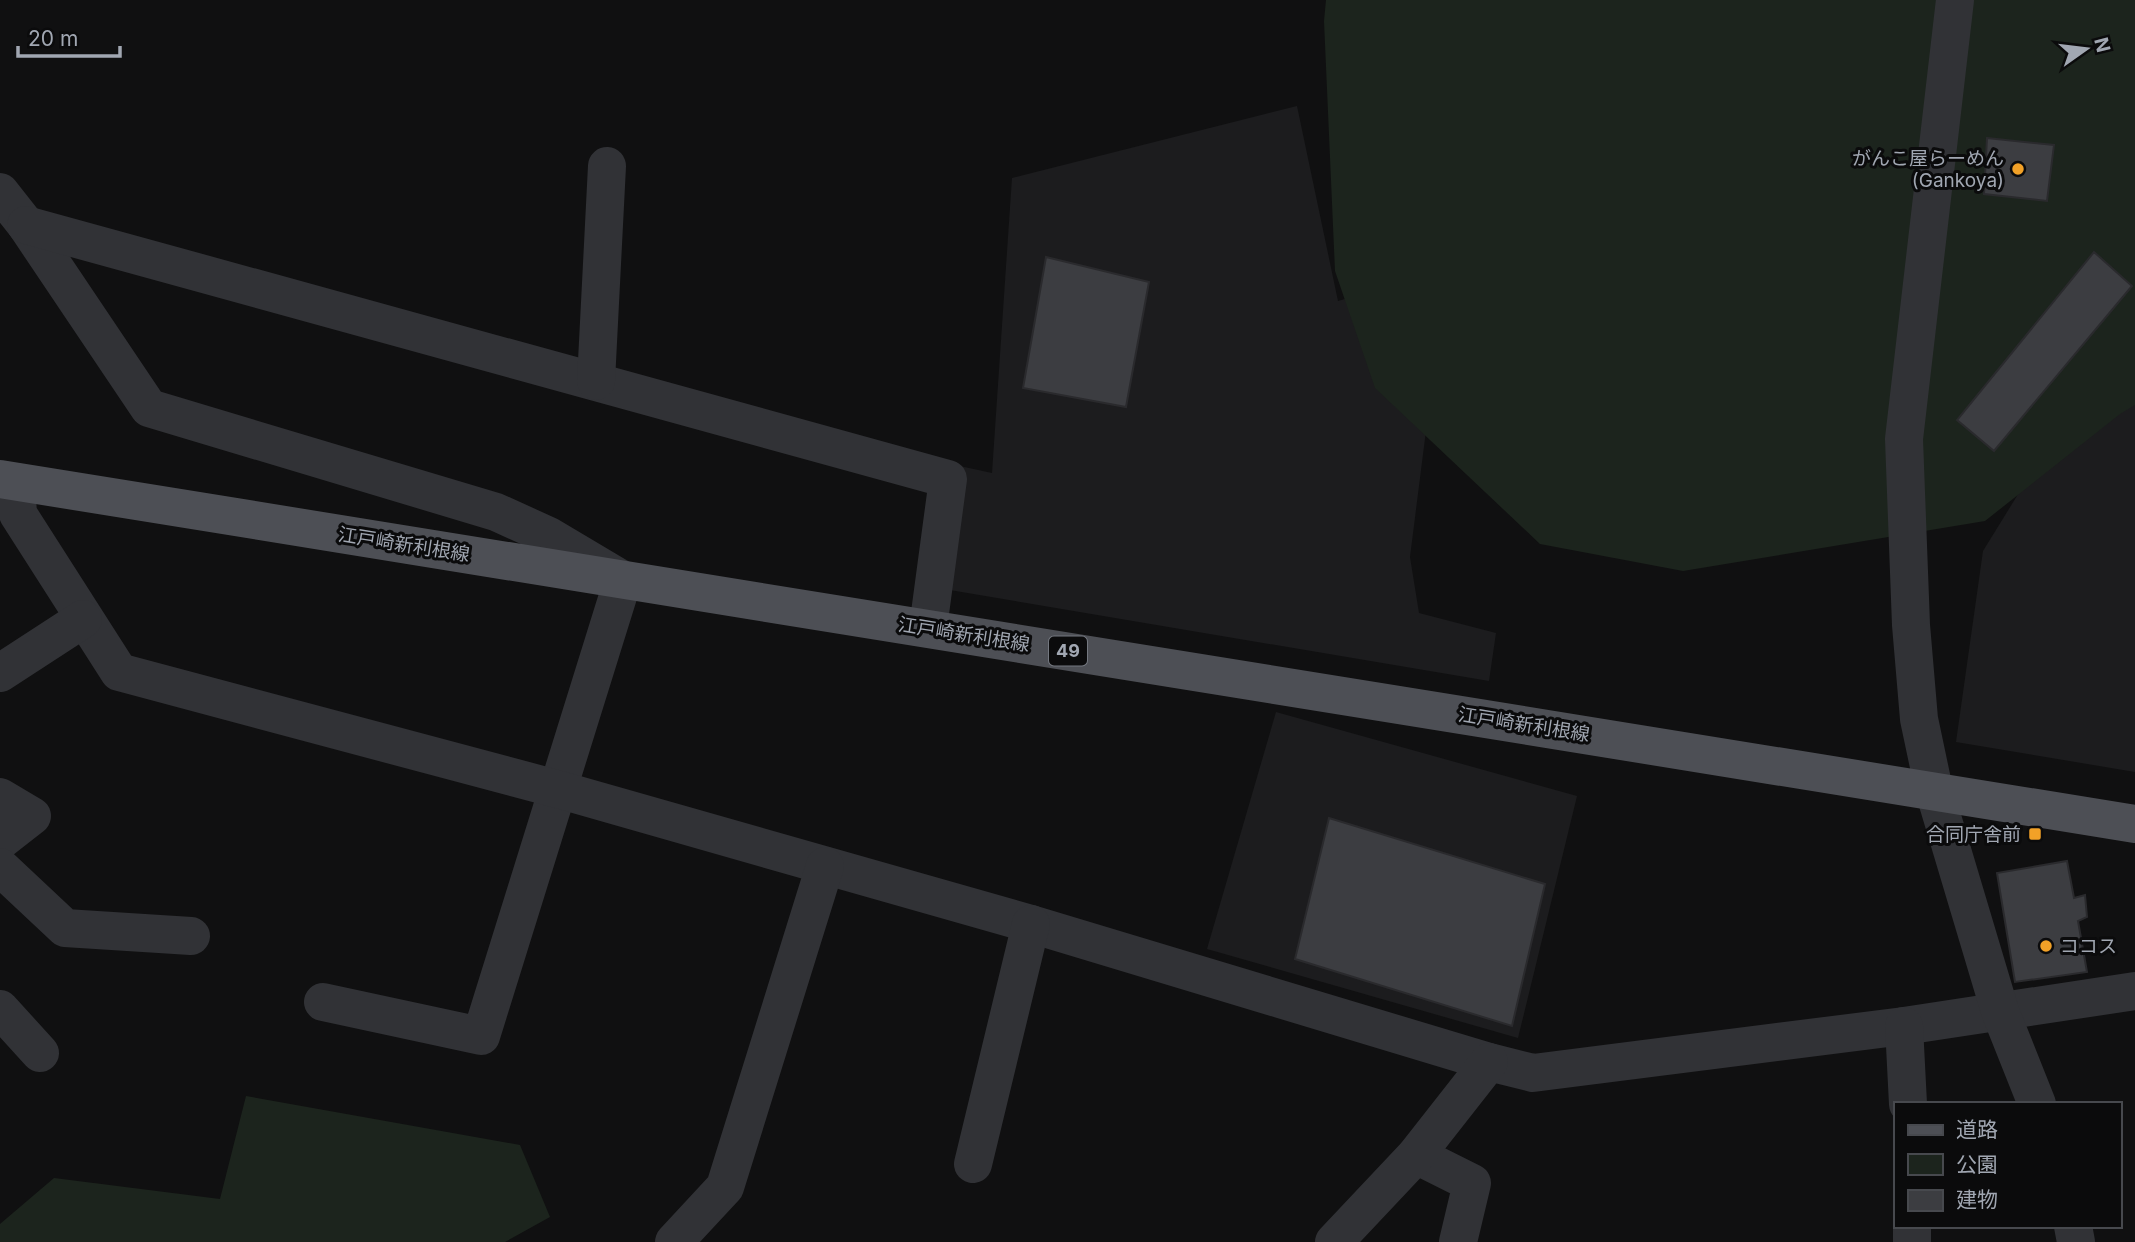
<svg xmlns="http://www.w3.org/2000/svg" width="2135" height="1242" viewBox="0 0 2135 1242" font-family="Inter,'Noto Sans JP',sans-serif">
  <rect width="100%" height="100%" fill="#101011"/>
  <g fill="#1c1c1e">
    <polygon points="1297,106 1338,301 1420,277 1439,328 1410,557 1419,613 1496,633 1489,681 932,587 946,463 992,473 1012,178"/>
    <polygon points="2135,368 2135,772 1956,742 1983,551 2033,470"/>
    <polygon points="1276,712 1577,796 1518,1038 1207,949"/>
  </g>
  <g fill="#1c241d">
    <polygon points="1326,0 2135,0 2135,405 2120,414 1985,521 1683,571 1540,544 1375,388 1335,271 1324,21"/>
    <polygon points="246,1096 520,1145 550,1217 505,1242 0,1242 0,1224 54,1178 220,1199"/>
  </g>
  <g fill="#3c3d41" stroke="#2a2a2d" stroke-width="2">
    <polygon points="1987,138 2054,145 2047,201 1984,194"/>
    <polygon points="2094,252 2132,286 1994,451 1957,420"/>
    <polygon points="1046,257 1149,282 1126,407 1023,388"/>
    <polygon points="1329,818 1545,884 1512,1026 1295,959"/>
    <polygon points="2067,861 2074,898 2085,895 2087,917 2078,921 2087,972 2015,982 1997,873"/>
  </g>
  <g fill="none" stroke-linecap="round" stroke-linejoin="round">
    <g stroke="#313236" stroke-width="38">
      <polyline points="0,192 26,225 149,408 496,512 549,536 623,580 481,1036 323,1002"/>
      <polyline points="26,225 948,479 928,628"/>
      <polyline points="596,381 607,166"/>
      <polyline points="16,482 18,514 119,672 557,789 1031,924 1489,1062 1533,1073 1904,1026 2135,991"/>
      <polyline points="0,673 83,619"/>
      <polyline points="1934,790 2000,1011 2037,1104"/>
      <polyline points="0,797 32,816 0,841"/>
      <polyline points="0,867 65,928 191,936"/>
      <polyline points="0,1009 40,1053"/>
      <polyline points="1904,1026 1908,1104"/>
      <polyline points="1416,1155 1472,1183 1458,1242"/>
      <polyline points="973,1164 1031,924"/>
      <polyline points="2073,1226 2076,1242"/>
      <polyline points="674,1242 725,1187 825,866"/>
      <polyline points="1334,1242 1416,1155 1489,1062"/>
      <polyline points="1912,1242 1912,1226"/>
    </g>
    <polyline stroke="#313236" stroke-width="38" points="1934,790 1919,719 1911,625 1904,439 1955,0"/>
    <polyline stroke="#4d4f55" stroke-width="38" points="0,479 2135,824"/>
  </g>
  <g fill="#f2a127" stroke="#0b0b0c" stroke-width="2.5">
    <circle cx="2018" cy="169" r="7"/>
    <rect x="2028" y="827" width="14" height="14" rx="3.5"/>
    <circle cx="2046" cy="946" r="7"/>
  </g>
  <g text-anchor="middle" stroke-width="6" stroke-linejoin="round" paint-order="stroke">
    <rect fill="#0b0b0c" stroke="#747880" stroke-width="2" x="1049" y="636.5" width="38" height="29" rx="5"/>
    <g font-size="18" font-weight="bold" fill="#a1a7b2">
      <text x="1068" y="657">49</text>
    </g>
    <g font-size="19" fill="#a1a7b2" stroke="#0b0b0c" text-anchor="end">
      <text x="2004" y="165">がんこ屋らーめん<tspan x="2004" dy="22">(Gankoya)</tspan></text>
      <text x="2021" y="841">合同庁舎前</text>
      <text x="2060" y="953" text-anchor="start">ココス</text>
    </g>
    <g font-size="19" fill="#a1a7b2" stroke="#0b0b0c">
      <text transform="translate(404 544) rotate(9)" y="7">江戸崎新利根線</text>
      <text transform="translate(964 634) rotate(9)" y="7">江戸崎新利根線</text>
      <text transform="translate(1524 724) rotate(9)" y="7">江戸崎新利根線</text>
    </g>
  </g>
  <rect x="1894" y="1102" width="228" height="126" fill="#0b0b0c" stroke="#47494e" stroke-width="2"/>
  <rect x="1908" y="1125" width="35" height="10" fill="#4d4f55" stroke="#47494e" stroke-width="2"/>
  <text x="1956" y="1137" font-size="21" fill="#a1a7b2">道路</text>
  <rect x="1908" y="1154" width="35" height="21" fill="#1c241d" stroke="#47494e" stroke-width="2"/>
  <text x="1956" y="1172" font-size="21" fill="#a1a7b2">公園</text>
  <rect x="1908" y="1190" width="35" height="21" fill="#3c3d41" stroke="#47494e" stroke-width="2"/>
  <text x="1956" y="1207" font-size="21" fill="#a1a7b2">建物</text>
  <g transform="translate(2086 49) rotate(76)" stroke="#0b0b0c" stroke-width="5" paint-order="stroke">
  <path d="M0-5L12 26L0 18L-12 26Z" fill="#a1a7b2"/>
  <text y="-10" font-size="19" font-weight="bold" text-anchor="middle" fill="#a1a7b2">N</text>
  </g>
  <path d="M18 46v10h102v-10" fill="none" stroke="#a1a7b2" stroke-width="3.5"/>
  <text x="28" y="46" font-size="21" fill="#a1a7b2" stroke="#0b0b0c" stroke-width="5" paint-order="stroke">20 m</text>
</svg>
